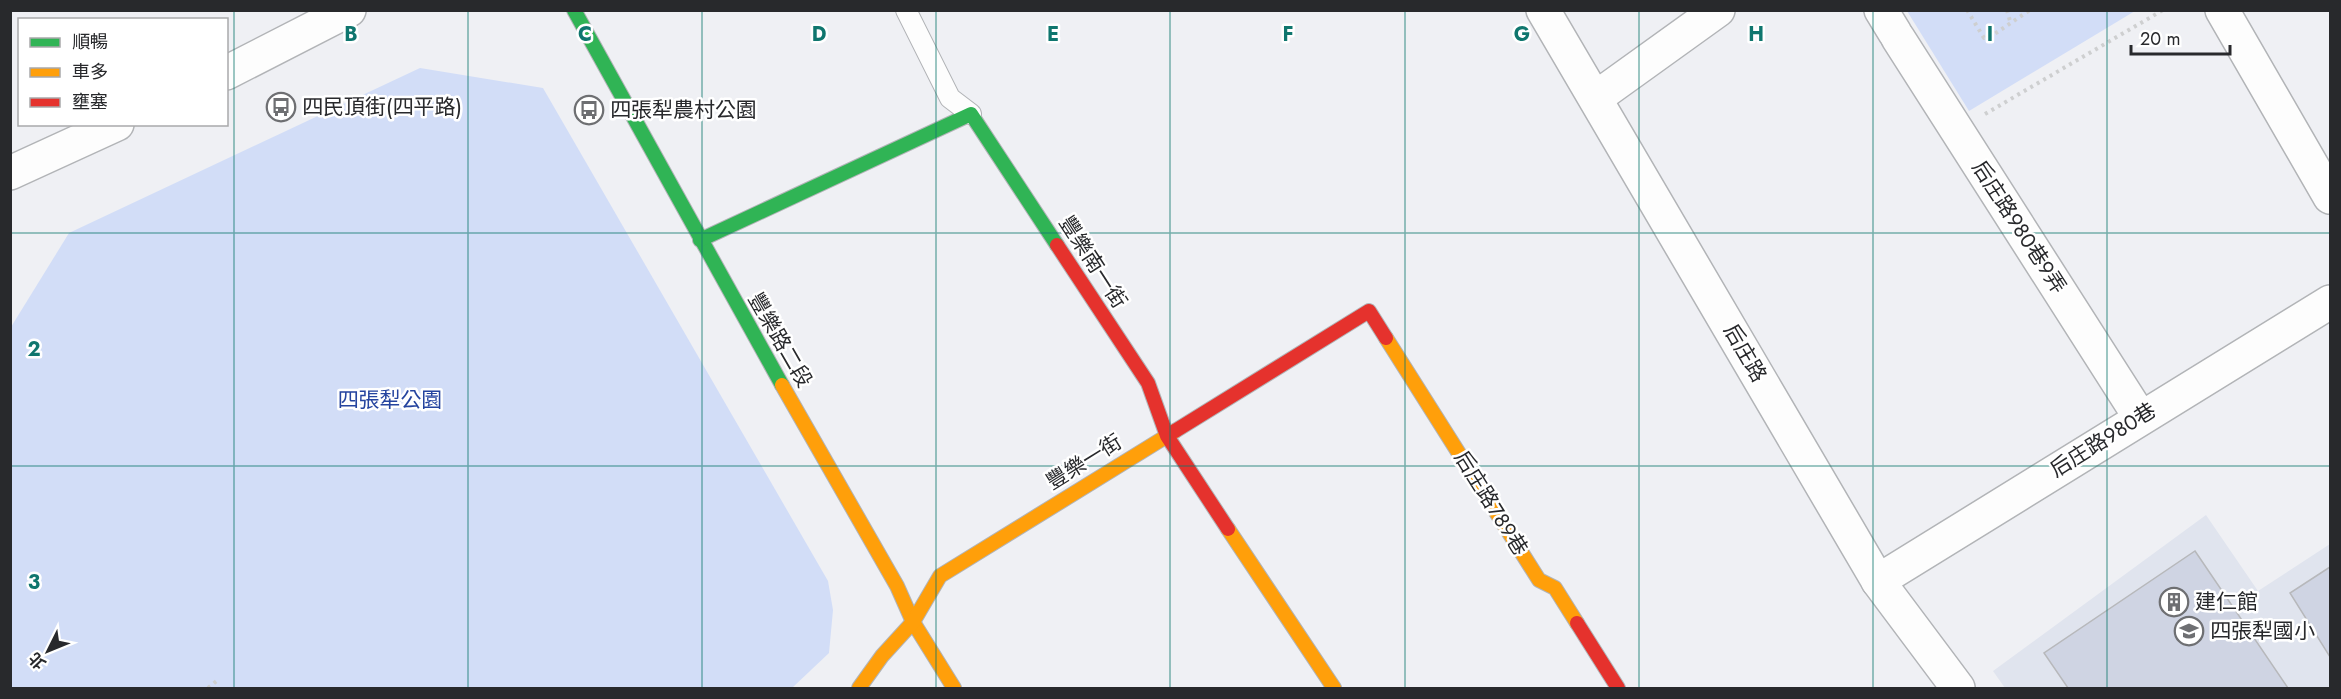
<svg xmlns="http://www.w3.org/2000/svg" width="2341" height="699" viewBox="0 0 2341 699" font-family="Jost,'Noto Sans TC',sans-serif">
  <rect width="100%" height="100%" fill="#eff0f4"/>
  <polygon fill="#e0e4ee" points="2206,515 2258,591 2330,544 2330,688 2005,688 1993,671"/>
  <g fill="#d2ddf7">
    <polygon points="1907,11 2135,11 1969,111"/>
    <polygon points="420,68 543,88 828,581 833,610 829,653 792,688 11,688 11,327 69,233"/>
  </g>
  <g fill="#cfd4e3" stroke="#b7b8bb" stroke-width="1.5">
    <polygon points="2195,551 2288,688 2068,688 2044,653"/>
    <polygon points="2330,567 2330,657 2290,593"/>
  </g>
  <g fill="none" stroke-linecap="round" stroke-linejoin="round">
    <g stroke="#b2b4b7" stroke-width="22">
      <polyline id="lane" points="906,10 950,98 971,114"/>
    </g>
    <g stroke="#b2b4b7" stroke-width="36">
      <g id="street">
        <polyline points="1543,10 1878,581 1958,688"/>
        <polyline points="1881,10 1895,33"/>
        <polyline points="2222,10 2330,197"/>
        <polyline points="1898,38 2140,417"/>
        <polyline points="226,73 349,10"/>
        <polyline points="1597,97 1718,10"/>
        <polyline points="10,173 117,124"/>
        <polyline points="1878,581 2330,302"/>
      </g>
    </g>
    <g stroke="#b2b4b7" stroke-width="16">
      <g id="fast">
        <polyline points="574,10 782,385"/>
        <polyline points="700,240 971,114 1057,245"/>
      </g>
    </g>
    <g stroke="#b2b4b7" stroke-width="16">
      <g id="slow">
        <polyline points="1386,338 1539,580 1555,588 1577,623"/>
        <polyline points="782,385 897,586 913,622 954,688"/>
        <polyline points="1228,529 1334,688"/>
        <polyline points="859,688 882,656 913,622 940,576 1175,431"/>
      </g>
    </g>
    <g stroke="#b2b4b7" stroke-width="16">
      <g id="jam">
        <polyline points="1057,245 1148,383 1167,436 1228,529"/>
        <polyline points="1175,431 1369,311 1386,338"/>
        <polyline points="1577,623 1618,688"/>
      </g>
    </g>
    <g stroke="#cecfd0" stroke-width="4" stroke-dasharray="3 4.5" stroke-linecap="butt">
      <polyline points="1967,10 1984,38 1993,35 2030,10"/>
      <polyline points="2007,10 2010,21"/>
      <polyline points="1985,114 2163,10"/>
      <polyline points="208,688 219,679"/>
    </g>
    <use href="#lane" stroke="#fdfdfd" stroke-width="20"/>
    <use href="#street" stroke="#fdfdfd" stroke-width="33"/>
    <use href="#fast" stroke="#30b455" stroke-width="14"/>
    <use href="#slow" stroke="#ff9f0a" stroke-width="14"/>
    <use href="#jam" stroke="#e5322d" stroke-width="14"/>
  </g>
  <path fill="none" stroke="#0f766e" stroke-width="1.5" stroke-opacity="0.55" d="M234 10V688M468 10V688M702 10V688M936 10V688M1170 10V688M1405 10V688M1639 10V688M1873 10V688M2107 10V688M10 233H2330M10 466H2330"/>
  <defs>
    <g id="bus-ring" transform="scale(1.5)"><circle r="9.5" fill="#fff" stroke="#6e6f72" stroke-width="1.5"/><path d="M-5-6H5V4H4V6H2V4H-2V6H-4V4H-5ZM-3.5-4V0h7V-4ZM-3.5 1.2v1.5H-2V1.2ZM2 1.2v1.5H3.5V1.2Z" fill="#6e6f72"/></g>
    <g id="building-ring" transform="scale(1.5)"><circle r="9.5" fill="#fff" stroke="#6e6f72" stroke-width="1.5"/><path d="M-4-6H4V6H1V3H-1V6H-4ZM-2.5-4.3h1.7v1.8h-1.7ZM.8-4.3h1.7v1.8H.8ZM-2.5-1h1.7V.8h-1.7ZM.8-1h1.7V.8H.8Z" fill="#6e6f72"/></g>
    <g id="school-ring" transform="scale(1.5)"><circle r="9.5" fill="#fff" stroke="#6e6f72" stroke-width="1.5"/><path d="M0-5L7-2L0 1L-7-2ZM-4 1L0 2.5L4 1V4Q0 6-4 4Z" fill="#6e6f72"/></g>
  </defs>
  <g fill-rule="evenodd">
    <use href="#bus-ring" x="281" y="107"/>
    <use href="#bus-ring" x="589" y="110"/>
    <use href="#building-ring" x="2174" y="602"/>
    <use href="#school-ring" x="2189" y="631"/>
  </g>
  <g text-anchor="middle" stroke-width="5" stroke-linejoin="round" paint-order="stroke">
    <g font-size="21" fill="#28292c" stroke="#fff" text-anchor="start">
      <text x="302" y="114">四民頂街(四平路)</text>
      <text x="610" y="117">四張犁農村公園</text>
      <text x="2195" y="609">建仁館</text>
      <text x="2210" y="638">四張犁國小</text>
    </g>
    <g font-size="21" fill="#28292c" stroke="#fff">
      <text transform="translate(2019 227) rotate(57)" y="7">后庄路980巷9弄</text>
      <text transform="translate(1093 262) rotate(57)" y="7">豐樂南一街</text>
      <text transform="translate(780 340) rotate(60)" y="7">豐樂路二段</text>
      <text transform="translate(1745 353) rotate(60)" y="7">后庄路</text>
      <text transform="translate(2103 440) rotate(-32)" y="7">后庄路980巷</text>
      <text transform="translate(1084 462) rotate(-32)" y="7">豐樂一街</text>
      <text transform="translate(1491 503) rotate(58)" y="7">后庄路789巷</text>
    </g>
    <g font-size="21" fill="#25449f" stroke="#fff">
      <text x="390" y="407">四張犁公園</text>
    </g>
  </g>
  <g font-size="20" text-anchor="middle" font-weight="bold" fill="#0f766e" stroke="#fff" stroke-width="5" stroke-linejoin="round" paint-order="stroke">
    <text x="351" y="41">B</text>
    <text x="585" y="41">C</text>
    <text x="819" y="41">D</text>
    <text x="1053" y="41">E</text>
    <text x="1288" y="41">F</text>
    <text x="1522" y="41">G</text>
    <text x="1756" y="41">H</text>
    <text x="1990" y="41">I</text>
    <text x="34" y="356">2</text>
    <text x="34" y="589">3</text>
  </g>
  <rect width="2341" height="699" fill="none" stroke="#28292c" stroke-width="24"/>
  <rect x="18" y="18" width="210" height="108" fill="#ffffff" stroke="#a9a9ab" stroke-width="1.5"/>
  <rect x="30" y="38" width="30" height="9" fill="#30b455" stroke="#a9a9ab" stroke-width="1.5"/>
  <text x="72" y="48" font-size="18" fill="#28292c">順暢</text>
  <rect x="30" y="68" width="30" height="9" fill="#ff9f0a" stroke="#a9a9ab" stroke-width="1.5"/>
  <text x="72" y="78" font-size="18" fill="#28292c">車多</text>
  <rect x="30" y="98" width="30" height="9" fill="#e5322d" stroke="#a9a9ab" stroke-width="1.5"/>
  <text x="72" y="108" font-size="18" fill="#28292c">壅塞</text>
  <g transform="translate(48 651) rotate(227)" stroke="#ffffff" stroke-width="4.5" paint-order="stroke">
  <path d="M0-4.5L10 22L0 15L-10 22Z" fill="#28292c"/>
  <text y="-9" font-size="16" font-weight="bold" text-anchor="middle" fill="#28292c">北</text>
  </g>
  <path d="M2131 45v9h99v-9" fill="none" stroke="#28292c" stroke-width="3"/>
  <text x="2140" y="45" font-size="18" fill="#28292c" stroke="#ffffff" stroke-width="4.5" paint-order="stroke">20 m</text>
</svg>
